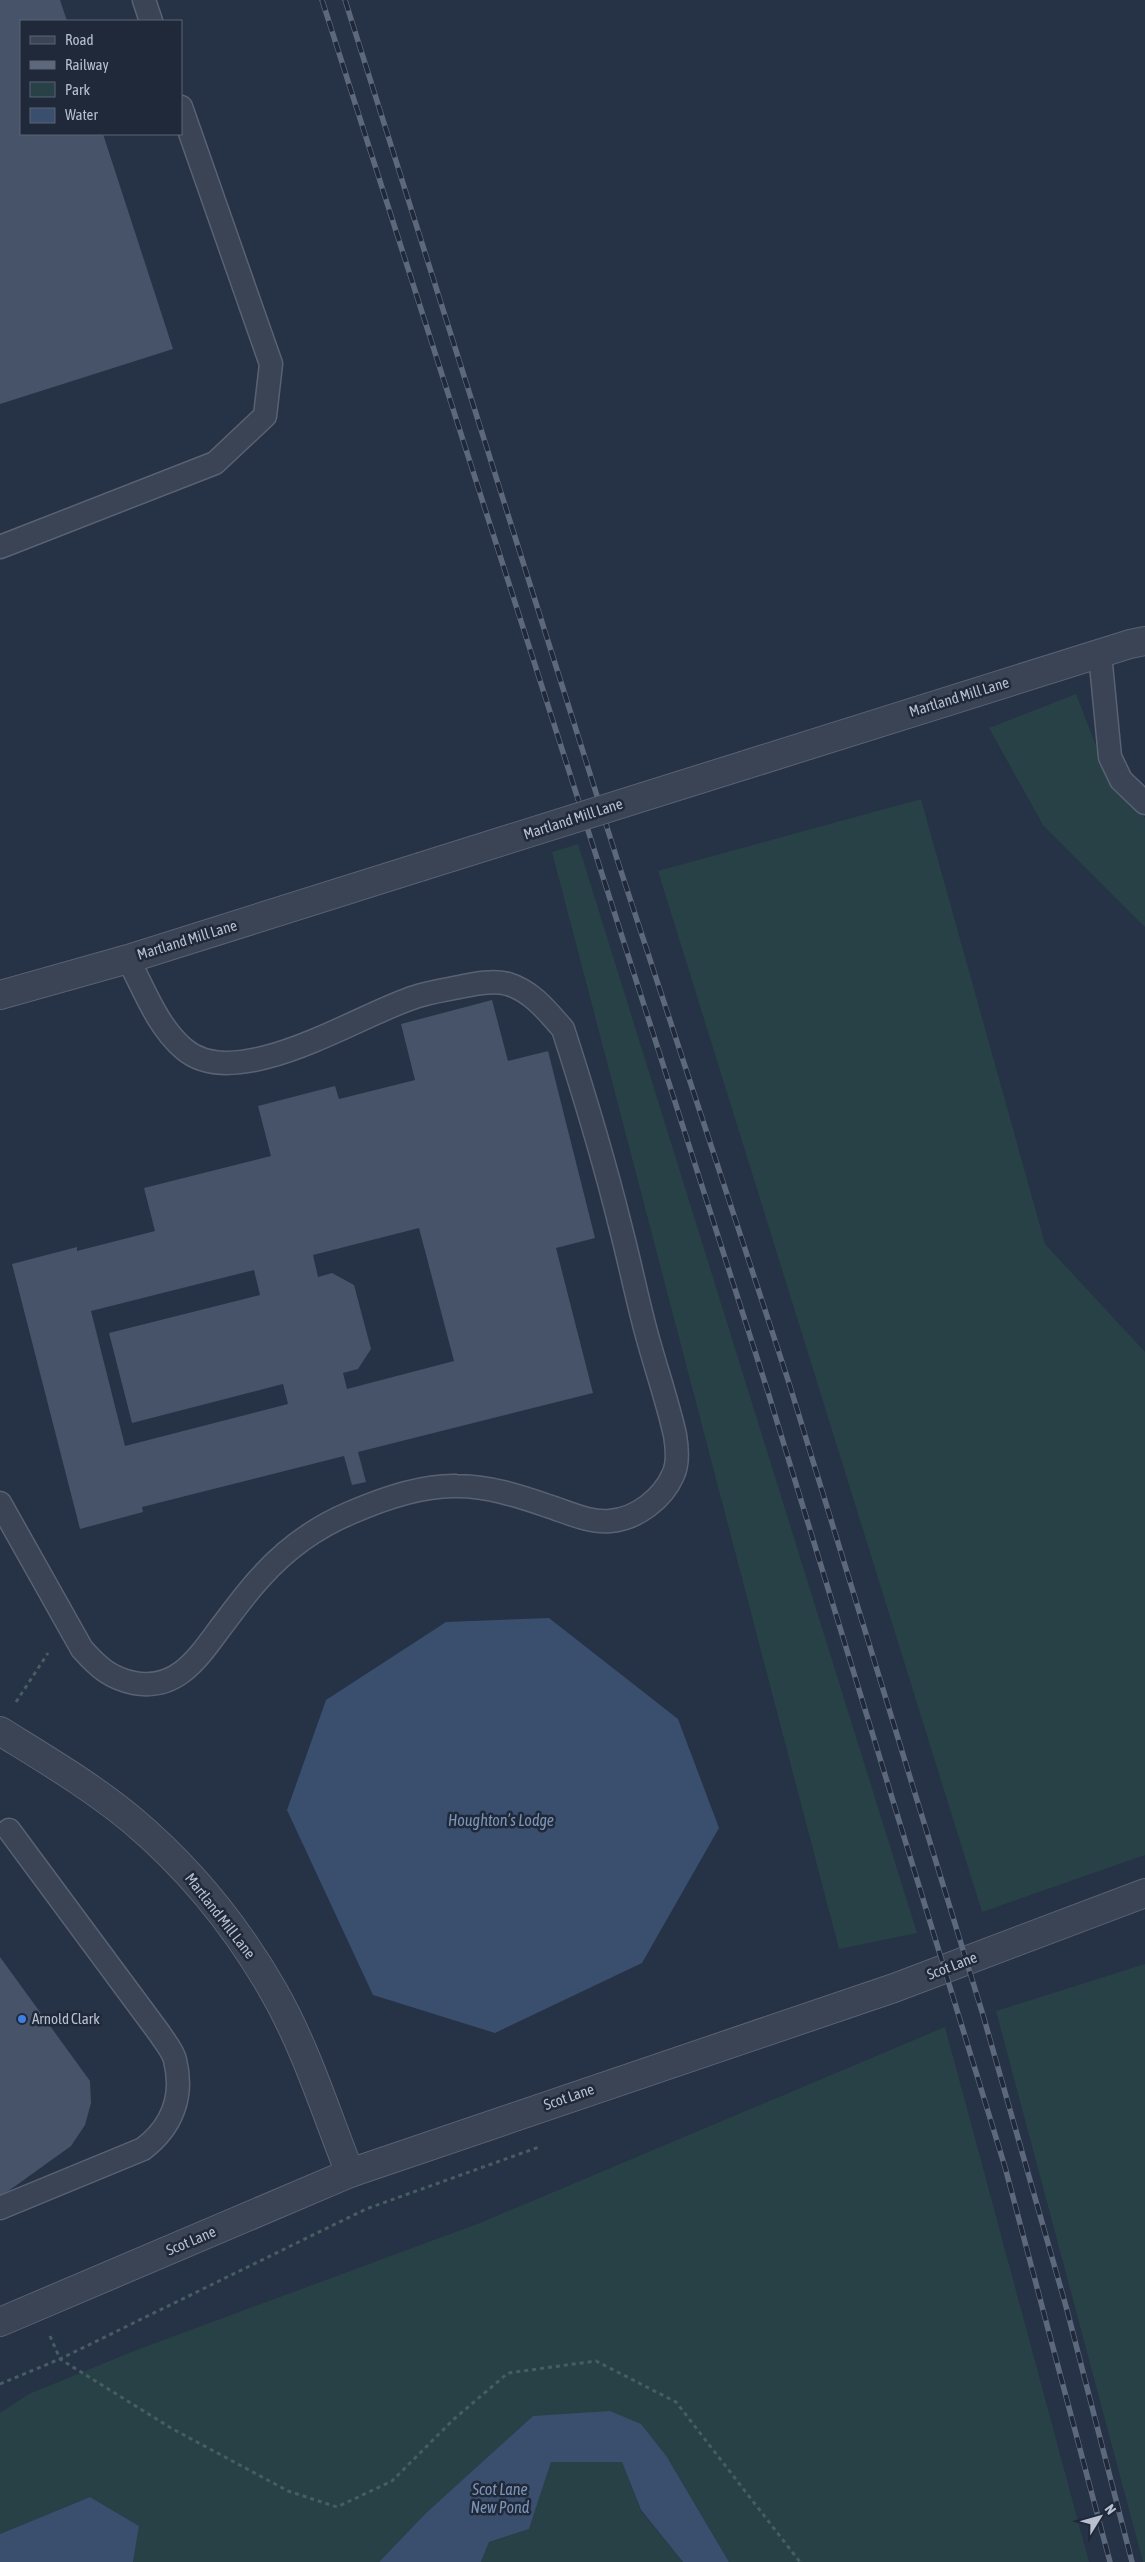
<svg xmlns="http://www.w3.org/2000/svg" width="1145" height="2562" viewBox="0 0 1145 2562" font-family="'Asap Condensed',sans-serif">
  <rect width="100%" height="100%" fill="#263245"/>
  <g fill="#284146">
    <polygon points="1076,694 1112,787 1145,818 1145,927 1043,825 989,728"/>
    <polygon points="921,799 1045,1244 1145,1352 1145,1855 982,1912 658,871"/>
    <polygon points="578,844 917,1933 839,1949 552,852"/>
    <polygon points="1145,1964 1145,2562 1143,2562 996,2011"/>
    <polygon points="945,2027 1089,2562 729,2562 667,2457 533,2416 426,2513 379,2562 133,2562 139,2526 90,2497 0,2534 0,2413 29,2394 134,2351 480,2223"/>
    <polygon points="551,2462 622,2462 641,2511 683,2562 481,2562 489,2542 529,2529"/>
  </g>
  <g fill="#3a4e6e">
    <polygon points="549,1618 678,1719 719,1828 642,1963 495,2033 373,1995 287,1810 326,1700 446,1622"/>
    <polygon points="610,2411 641,2424 667,2457 729,2562 683,2562 641,2510 622,2462 551,2462 529,2529 489,2542 481,2562 379,2562 426,2513 533,2416"/>
    <polygon points="90,2497 139,2526 133,2562 0,2562 0,2534"/>
  </g>
  <g fill="#475369" fill-rule="evenodd">
    <polygon points="0,0 60,0 67,21 21,21 21,134 103,134 173,349 0,404"/>
    <path d="M492 1000 508 1061 548 1051 595 1238 556 1248 593 1393 358 1452 366 1482 352 1485 344 1456 142 1507 143 1512 80 1529 12 1264 77 1247V1251L155 1231 144 1188 271 1156 258 1106 335 1086 339 1099 415 1080 401 1024ZM419 1228 454 1361 347 1389 343 1373 358 1369 371 1349 354 1285 332 1273 318 1277 313 1255ZM254 1270 260 1295 109 1333 132 1423 283 1384 288 1404 125 1446 91 1311Z"/>
    <polygon points="0,1957 90,2081 91,2103 85,2125 71,2146 0,2197"/>
  </g>
  <g fill="none" stroke-linecap="round" stroke-linejoin="round">
    <g stroke="#596272" stroke-width="25">
      <g id="service">
        <polyline points="144,0 151,21"/>
        <polyline points="0,547 215,463 265,416 271,364 181,107"/>
        <polyline points="1100,654 1110,757 1121,780 1145,803"/>
        <path d="M0 1503 82 1649C98 1667 110 1678 134 1683 177 1691 198 1658 221 1627 234 1610 246 1593 261 1577 285 1550 317 1527 350 1513 382 1499 422 1485 457 1486 488 1486 519 1496 548 1506 567 1512 589 1523 610 1521 637 1519 663 1498 673 1475 679 1463 677 1447 675 1435 667 1399 654 1363 645 1328 636 1294 629 1259 620 1225 604 1160 584 1094 563 1029 548 1012 532 991 508 984 493 980 474 984 459 987 445 990 429 992 415 997 360 1014 237 1095 184 1049 157 1026 144 989 128 959"/>
        <path d="M0 2208 143 2149C172 2127 184 2096 175 2060 173 2051 165 2042 160 2034L9 1830"/>
      </g>
    </g>
    <g stroke="#596272" stroke-width="30">
      <g id="minor">
        <polyline points="745,765 1130,644 1145,641"/>
        <polyline points="0,995 128,959 420,867"/>
        <path d="M0 1731C45 1759 91 1786 132 1820 189 1868 237 1927 274 1992 306 2048 326 2113 350 2173"/>
      </g>
    </g>
    <g stroke="#596272" stroke-width="30">
      <polyline id="tertiary" points="0,2322 350,2173 894,1988 1145,1893"/>
    </g>
    <g stroke="#465e62" stroke-width="3" stroke-dasharray="4 4" stroke-linecap="butt">
      <polyline points="16,1702 48,1653"/>
      <polyline points="50,2336 60,2359 171,2428 288,2491 337,2507 392,2481 454,2419 508,2373 596,2361 676,2402 800,2562"/>
      <polyline points="0,2384 60,2359 366,2209 539,2147"/>
    </g>
    <use href="#service" stroke="#3a4454" stroke-width="22"/>
    <use href="#minor" stroke="#3a4454" stroke-width="28"/>
    <use href="#tertiary" stroke="#3a4454" stroke-width="28"/>
    <g stroke="#5c687b" stroke-width="5.5">
      <g id="rail">
        <polyline points="322,0 767,1389 1005,2167 1110,2562"/>
        <polyline points="345,0 617,859 789,1383 983,2015 1067,2310 1132,2562"/>
      </g>
    </g>
    <use href="#rail" stroke="#1f293a" stroke-width="4" stroke-dasharray="11" stroke-linecap="butt"/>
    <g stroke="#596272" stroke-width="30" stroke-linecap="butt">
      <polyline id="minor-bridge" points="420,867 745,765"/>
    </g>
    <use href="#minor-bridge" stroke="#3a4454" stroke-width="28"/>
  </g>
  <circle fill="#3f7fe0" stroke="#1f293a" stroke-width="2" cx="22" cy="2019" r="5"/>
  <g text-anchor="middle" stroke-width="5" stroke-linejoin="round" paint-order="stroke">
    <g font-size="15" fill="#b8bfce" stroke="#1f293a">
      <text transform="translate(959 697) rotate(-17)" y="5">Martland Mill Lane</text>
      <text transform="translate(573 819) rotate(-18)" y="5">Martland Mill Lane</text>
      <text transform="translate(187 940) rotate(-17)" y="5">Martland Mill Lane</text>
      <text transform="translate(220 1916) rotate(52)" y="5">Martland Mill Lane</text>
      <text transform="translate(952 1966) rotate(-21)" y="5">Scot Lane</text>
      <text transform="translate(569 2097) rotate(-19)" y="5">Scot Lane</text>
      <text transform="translate(191 2241) rotate(-23)" y="5">Scot Lane</text>
    </g>
    <g font-size="15" fill="#b8bfce" stroke="#1f293a" text-anchor="start">
      <text x="32" y="2024">Arnold Clark</text>
    </g>
    <g font-size="16" font-style="italic" fill="#7d94b6" stroke="#1f293a">
      <text x="501" y="1826">Houghton’s Lodge</text>
      <text x="500" y="2495">Scot Lane<tspan x="500" dy="18">New Pond</tspan></text>
    </g>
  </g>
  <rect x="20" y="20" width="162" height="115" fill="#1f293a" stroke="#5c6575"/>
  <rect x="30" y="36" width="25" height="8" fill="#3a4454" stroke="#5c6575"/>
  <text x="65" y="45" font-size="15" fill="#b8bfce">Road</text>
  <rect x="30" y="61" width="25" height="8" fill="#5c687b" stroke="#5c6575"/>
  <text x="65" y="70" font-size="15" fill="#b8bfce">Railway</text>
  <rect x="30" y="82" width="25" height="15" fill="#284146" stroke="#5c6575"/>
  <text x="65" y="95" font-size="15" fill="#b8bfce">Park</text>
  <rect x="30" y="108" width="25" height="15" fill="#3a4e6e" stroke="#5c6575"/>
  <text x="65" y="120" font-size="15" fill="#b8bfce">Water</text>
  <g transform="translate(1100 2517) rotate(53)" stroke="#1f293a" stroke-width="4" paint-order="stroke">
  <path d="M0-4L9 19L0 12L-9 19Z" fill="#b8bfce"/>
  <text y="-8" font-size="14" font-weight="bold" text-anchor="middle" fill="#b8bfce">N</text>
  </g>
</svg>
